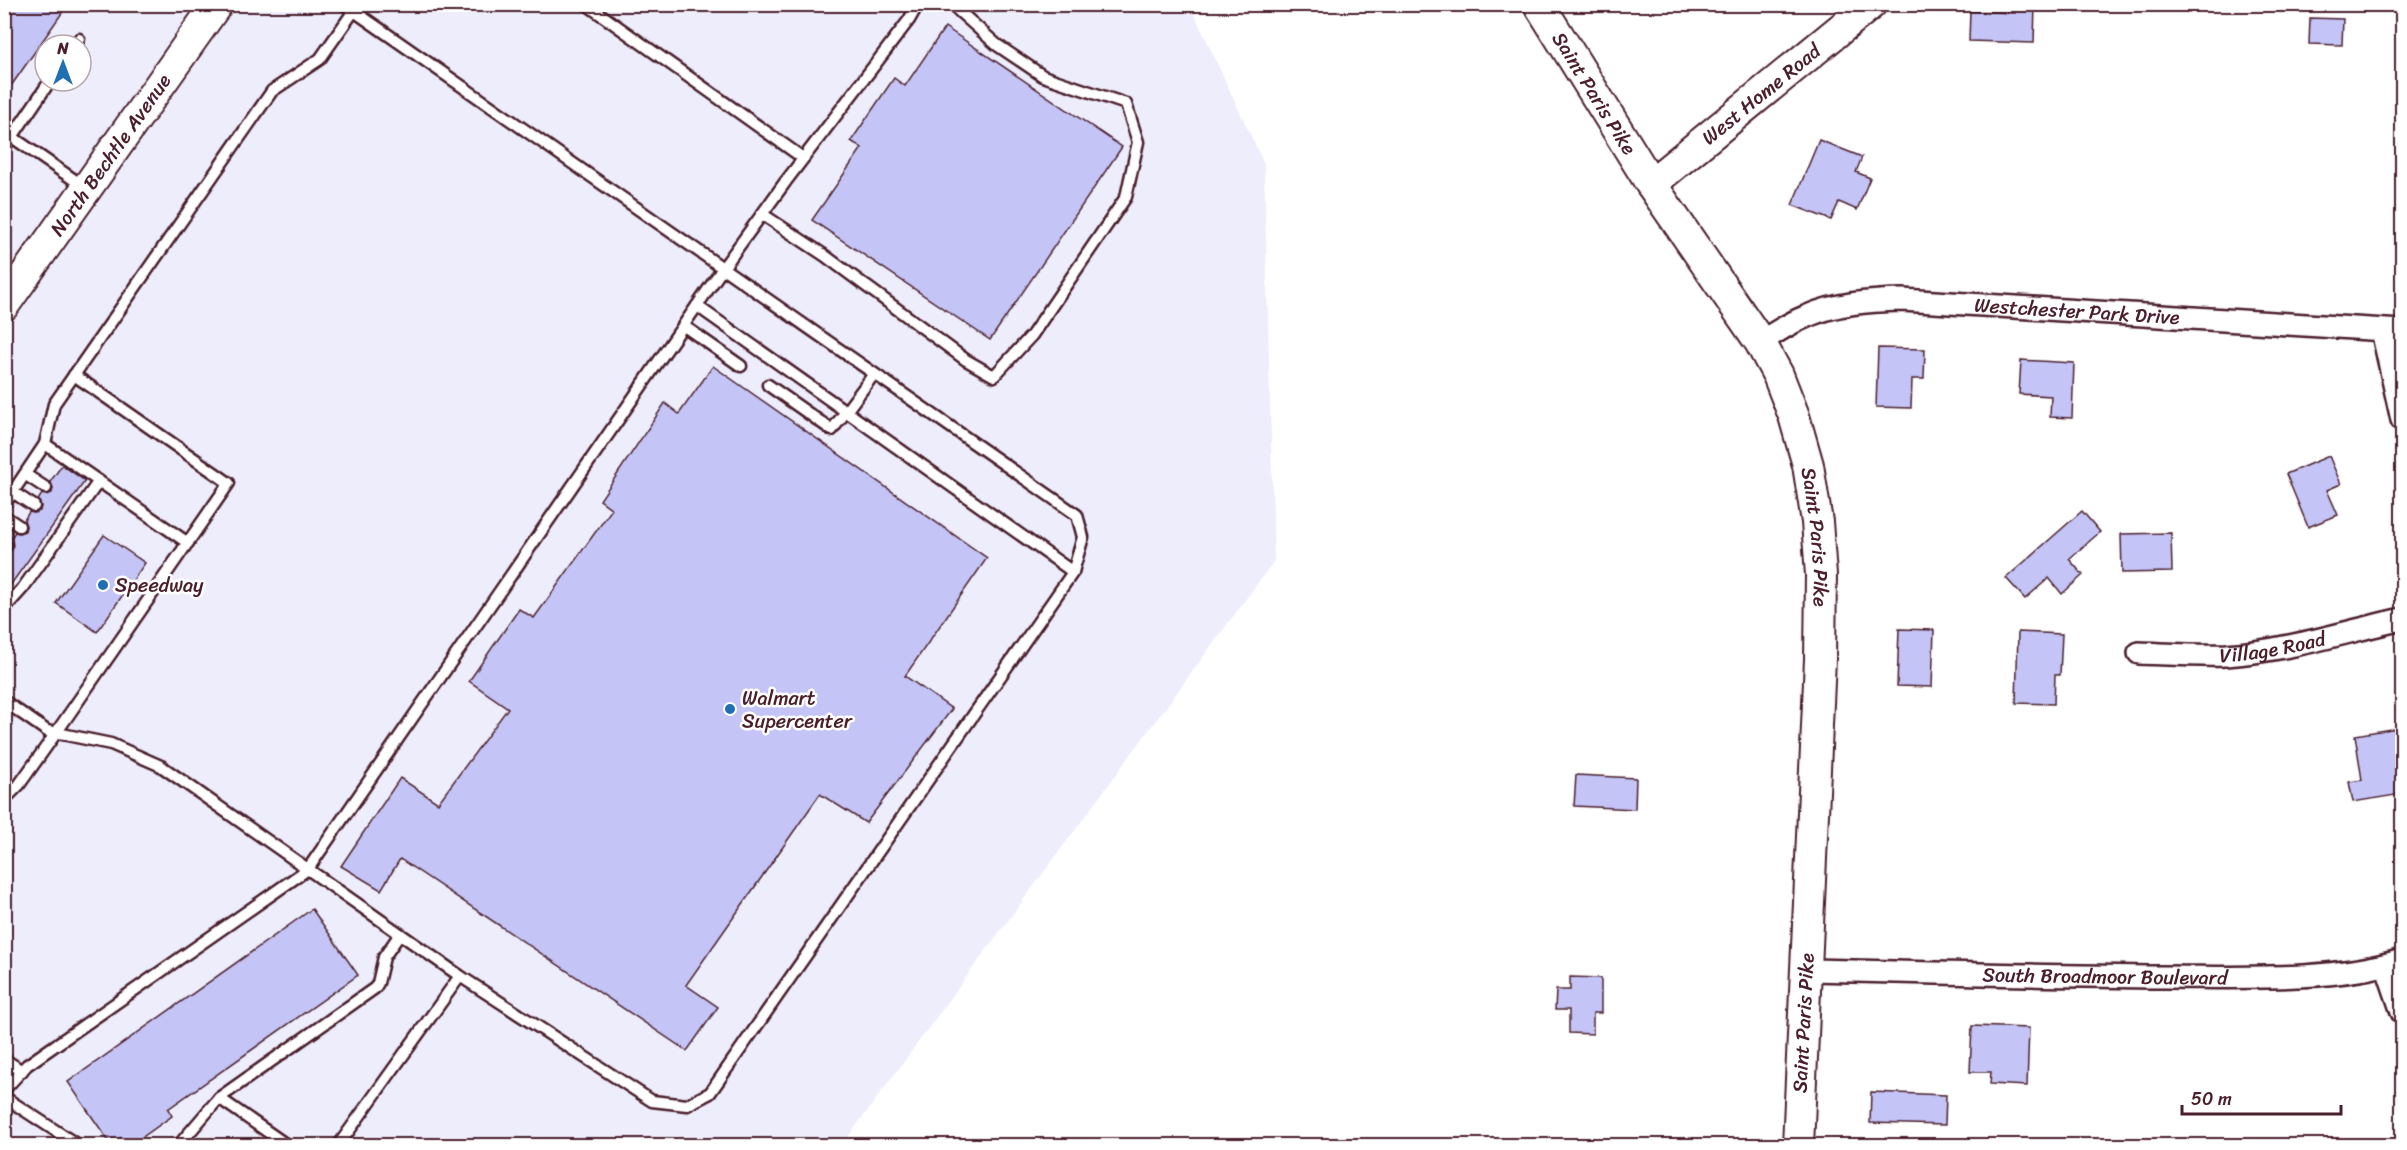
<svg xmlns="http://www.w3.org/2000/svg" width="2407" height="1150" viewBox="0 0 2407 1150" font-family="Sriracha,sans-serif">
  <rect width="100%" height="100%" fill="#fff"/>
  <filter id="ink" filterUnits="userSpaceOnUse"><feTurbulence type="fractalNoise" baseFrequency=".0167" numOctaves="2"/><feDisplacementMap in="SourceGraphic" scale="12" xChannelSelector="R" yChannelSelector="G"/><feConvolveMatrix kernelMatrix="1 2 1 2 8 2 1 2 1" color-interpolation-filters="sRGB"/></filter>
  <g filter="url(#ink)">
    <path fill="#ededfc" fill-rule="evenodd" d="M5 5H1190L1264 164 1274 561 842 1145 5 1146ZM45 45H81V81H45Z"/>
    <g fill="#c4c4f6" stroke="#4a1f2b" stroke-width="1.5">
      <polygon points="4,4 50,4 62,13 4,96"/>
      <polygon points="2015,4 2035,4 2034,43 1969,41 1970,11 2015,13"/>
      <polygon points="2310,18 2343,19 2342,45 2309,44"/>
      <polygon points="945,27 1122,147 990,340 812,220 862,148 851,141 894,78 905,86"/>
      <polygon points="1819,140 1862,157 1856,172 1870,178 1857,210 1839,202 1831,220 1792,205"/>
      <polygon points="1878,348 1925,349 1924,379 1912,379 1911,408 1876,407"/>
      <polygon points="2021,360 2074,363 2072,418 2050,417 2051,396 2019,394"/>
      <polygon points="713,366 987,558 905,676 952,709 866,823 820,794 686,985 718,1007 687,1051 400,859 381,890 341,866 400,778 438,803 508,708 469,681 519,609 534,618 612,509 600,500 665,403 679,414"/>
      <polygon points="2329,456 2341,484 2327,490 2338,515 2308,527 2286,474"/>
      <polygon points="62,465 85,481 4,594 4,552 10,552 13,548 10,539 15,532 19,533 25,531 26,526 24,520 29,512 34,513 40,511 41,506 38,500 42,494 46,495 52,493 53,488 50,482"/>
      <polygon points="2082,511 2100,532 2069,559 2083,575 2062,594 2049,578 2025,599 2006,578"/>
      <polygon points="2171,533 2172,572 2122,573 2121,534"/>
      <polygon points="104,535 145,563 97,632 56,603"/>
      <polygon points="1899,629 1934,630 1932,687 1897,686"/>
      <polygon points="2018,632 2062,634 2060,675 2055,675 2054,704 2016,703"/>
      <polygon points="2403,727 2403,760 2396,761 2402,794 2353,802 2349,782 2362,780 2355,735"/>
      <polygon points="1576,775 1636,778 1635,809 1574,806"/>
      <polygon points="312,909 358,975 168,1109 172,1116 130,1146 121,1138 110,1143 68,1082"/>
      <polygon points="1570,977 1601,978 1601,1013 1593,1013 1593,1034 1569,1033 1569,1010 1555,1010 1556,990 1570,990"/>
      <polygon points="1972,1026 2029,1028 2027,1086 1990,1084 1991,1072 1970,1072"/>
      <polygon points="1871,1092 1946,1095 1945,1125 1870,1123"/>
    </g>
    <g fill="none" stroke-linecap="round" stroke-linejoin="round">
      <g stroke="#4a1f2b" stroke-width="15">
        <g id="lane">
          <polyline points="586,4 803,158"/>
          <polyline points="75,45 79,39"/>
          <polyline points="4,132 12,137 50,81"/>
          <polyline points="4,147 12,137 86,188"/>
          <polyline points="762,214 824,255 966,360 994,376 1032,335 1126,197 1138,142 1126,104 1043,76 997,45 951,4"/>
          <polyline points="697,306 1073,572"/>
          <polyline points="684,326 741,366"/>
          <polyline points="768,385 832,430 874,374"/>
          <polyline points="26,475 46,488"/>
          <polyline points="14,493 34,506"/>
          <polyline points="4,505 45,444"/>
          <polyline points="4,516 19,526"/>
          <polyline points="188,543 45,444 54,404 272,91 320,59 353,12"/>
          <polyline points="4,544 6,545"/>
          <polyline points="4,609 23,588 99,481"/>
          <polyline points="4,701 47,731 111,744 161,766 460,976 652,1101 687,1105 710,1093 1073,572 1083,537 1077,515 344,4"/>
          <polyline points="4,800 19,785 56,733 229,483 74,375"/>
          <polyline points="4,1059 22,1071"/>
          <polyline points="4,1090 27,1065 308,869 723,268 786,181 909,20 918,4"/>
          <polyline points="4,1097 79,1146"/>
          <polyline points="219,1098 375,988 378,983 384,957 400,934"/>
          <polyline points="178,1146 219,1098 288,1146"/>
          <polyline points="338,1146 460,976"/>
        </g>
      </g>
      <g stroke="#4a1f2b" stroke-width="26">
        <g id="street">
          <polyline points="2382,330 2402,420"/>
          <path id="s1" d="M1760 342C1774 334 1789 323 1805 317 1836 303 1869 301 1902 300L2402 331"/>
          <path id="s2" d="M2139 653C2168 654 2197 656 2226 655 2286 651 2345 632 2402 619"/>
          <polyline points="2386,965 2402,1012"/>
          <path id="s3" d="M1805 970C1925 973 2044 976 2164 977 2237 977 2333 982 2402 960"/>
        </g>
      </g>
      <g stroke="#4a1f2b" stroke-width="34">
        <g id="secondary">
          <path id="s4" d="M1539 4 1651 184 1760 342 1778 375 1794 416 1808 465 1817 522 1821 575 1820 659 1798 1146"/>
          <path id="s5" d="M1651 184 1871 4"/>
          <path id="s6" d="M4 305 217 4"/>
        </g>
      </g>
      <use href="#lane" stroke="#fff" stroke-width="10"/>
      <use href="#street" stroke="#fff" stroke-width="21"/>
      <use href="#secondary" stroke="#fff" stroke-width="30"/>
    </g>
  </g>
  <g fill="#1f6fb2" stroke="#fff" stroke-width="2">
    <circle cx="103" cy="585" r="6"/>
    <circle cx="730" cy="709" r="6"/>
  </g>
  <g text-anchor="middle" stroke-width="5" stroke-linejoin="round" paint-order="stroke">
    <g font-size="20" fill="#4a1f2b" stroke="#fff">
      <text dy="7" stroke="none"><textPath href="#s4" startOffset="105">Saint Paris Pike</textPath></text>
      <text dy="7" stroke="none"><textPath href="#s5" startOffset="142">West Home Road</textPath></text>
      <text dy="7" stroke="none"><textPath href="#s6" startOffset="184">North Bechtle Avenue</textPath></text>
      <text dy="7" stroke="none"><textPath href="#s1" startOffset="326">Westchester Park Drive</textPath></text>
      <text dy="7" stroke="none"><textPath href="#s4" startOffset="609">Saint Paris Pike</textPath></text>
      <text dy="7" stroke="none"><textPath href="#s2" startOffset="134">Village Road</textPath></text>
      <text dy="7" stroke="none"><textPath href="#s3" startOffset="300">South Broadmoor Boulevard</textPath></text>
      <text transform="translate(1803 1023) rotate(-87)" y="7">Saint Paris Pike</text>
    </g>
    <g font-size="20" fill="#4a1f2b" stroke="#fff" text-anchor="start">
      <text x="115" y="592">Speedway</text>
      <text x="742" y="705">Walmart<tspan x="742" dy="23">Supercenter</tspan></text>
    </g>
  </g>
  <rect width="2407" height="1150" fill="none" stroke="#fff" stroke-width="24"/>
  <rect x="12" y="12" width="2383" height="1126" fill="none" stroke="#4a1f2b" stroke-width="2" filter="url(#ink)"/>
  <g transform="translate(63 63)"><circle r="28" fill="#ffffff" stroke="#b7a5aa" stroke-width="1.5"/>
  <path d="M0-4.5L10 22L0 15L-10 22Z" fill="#1f6fb2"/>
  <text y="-9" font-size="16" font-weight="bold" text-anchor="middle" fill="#4a1f2b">N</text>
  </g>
  <path d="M2182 1105v9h159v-9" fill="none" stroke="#4a1f2b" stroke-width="3"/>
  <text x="2191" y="1105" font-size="18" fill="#4a1f2b" stroke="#ffffff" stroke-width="4.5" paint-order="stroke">50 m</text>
</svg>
